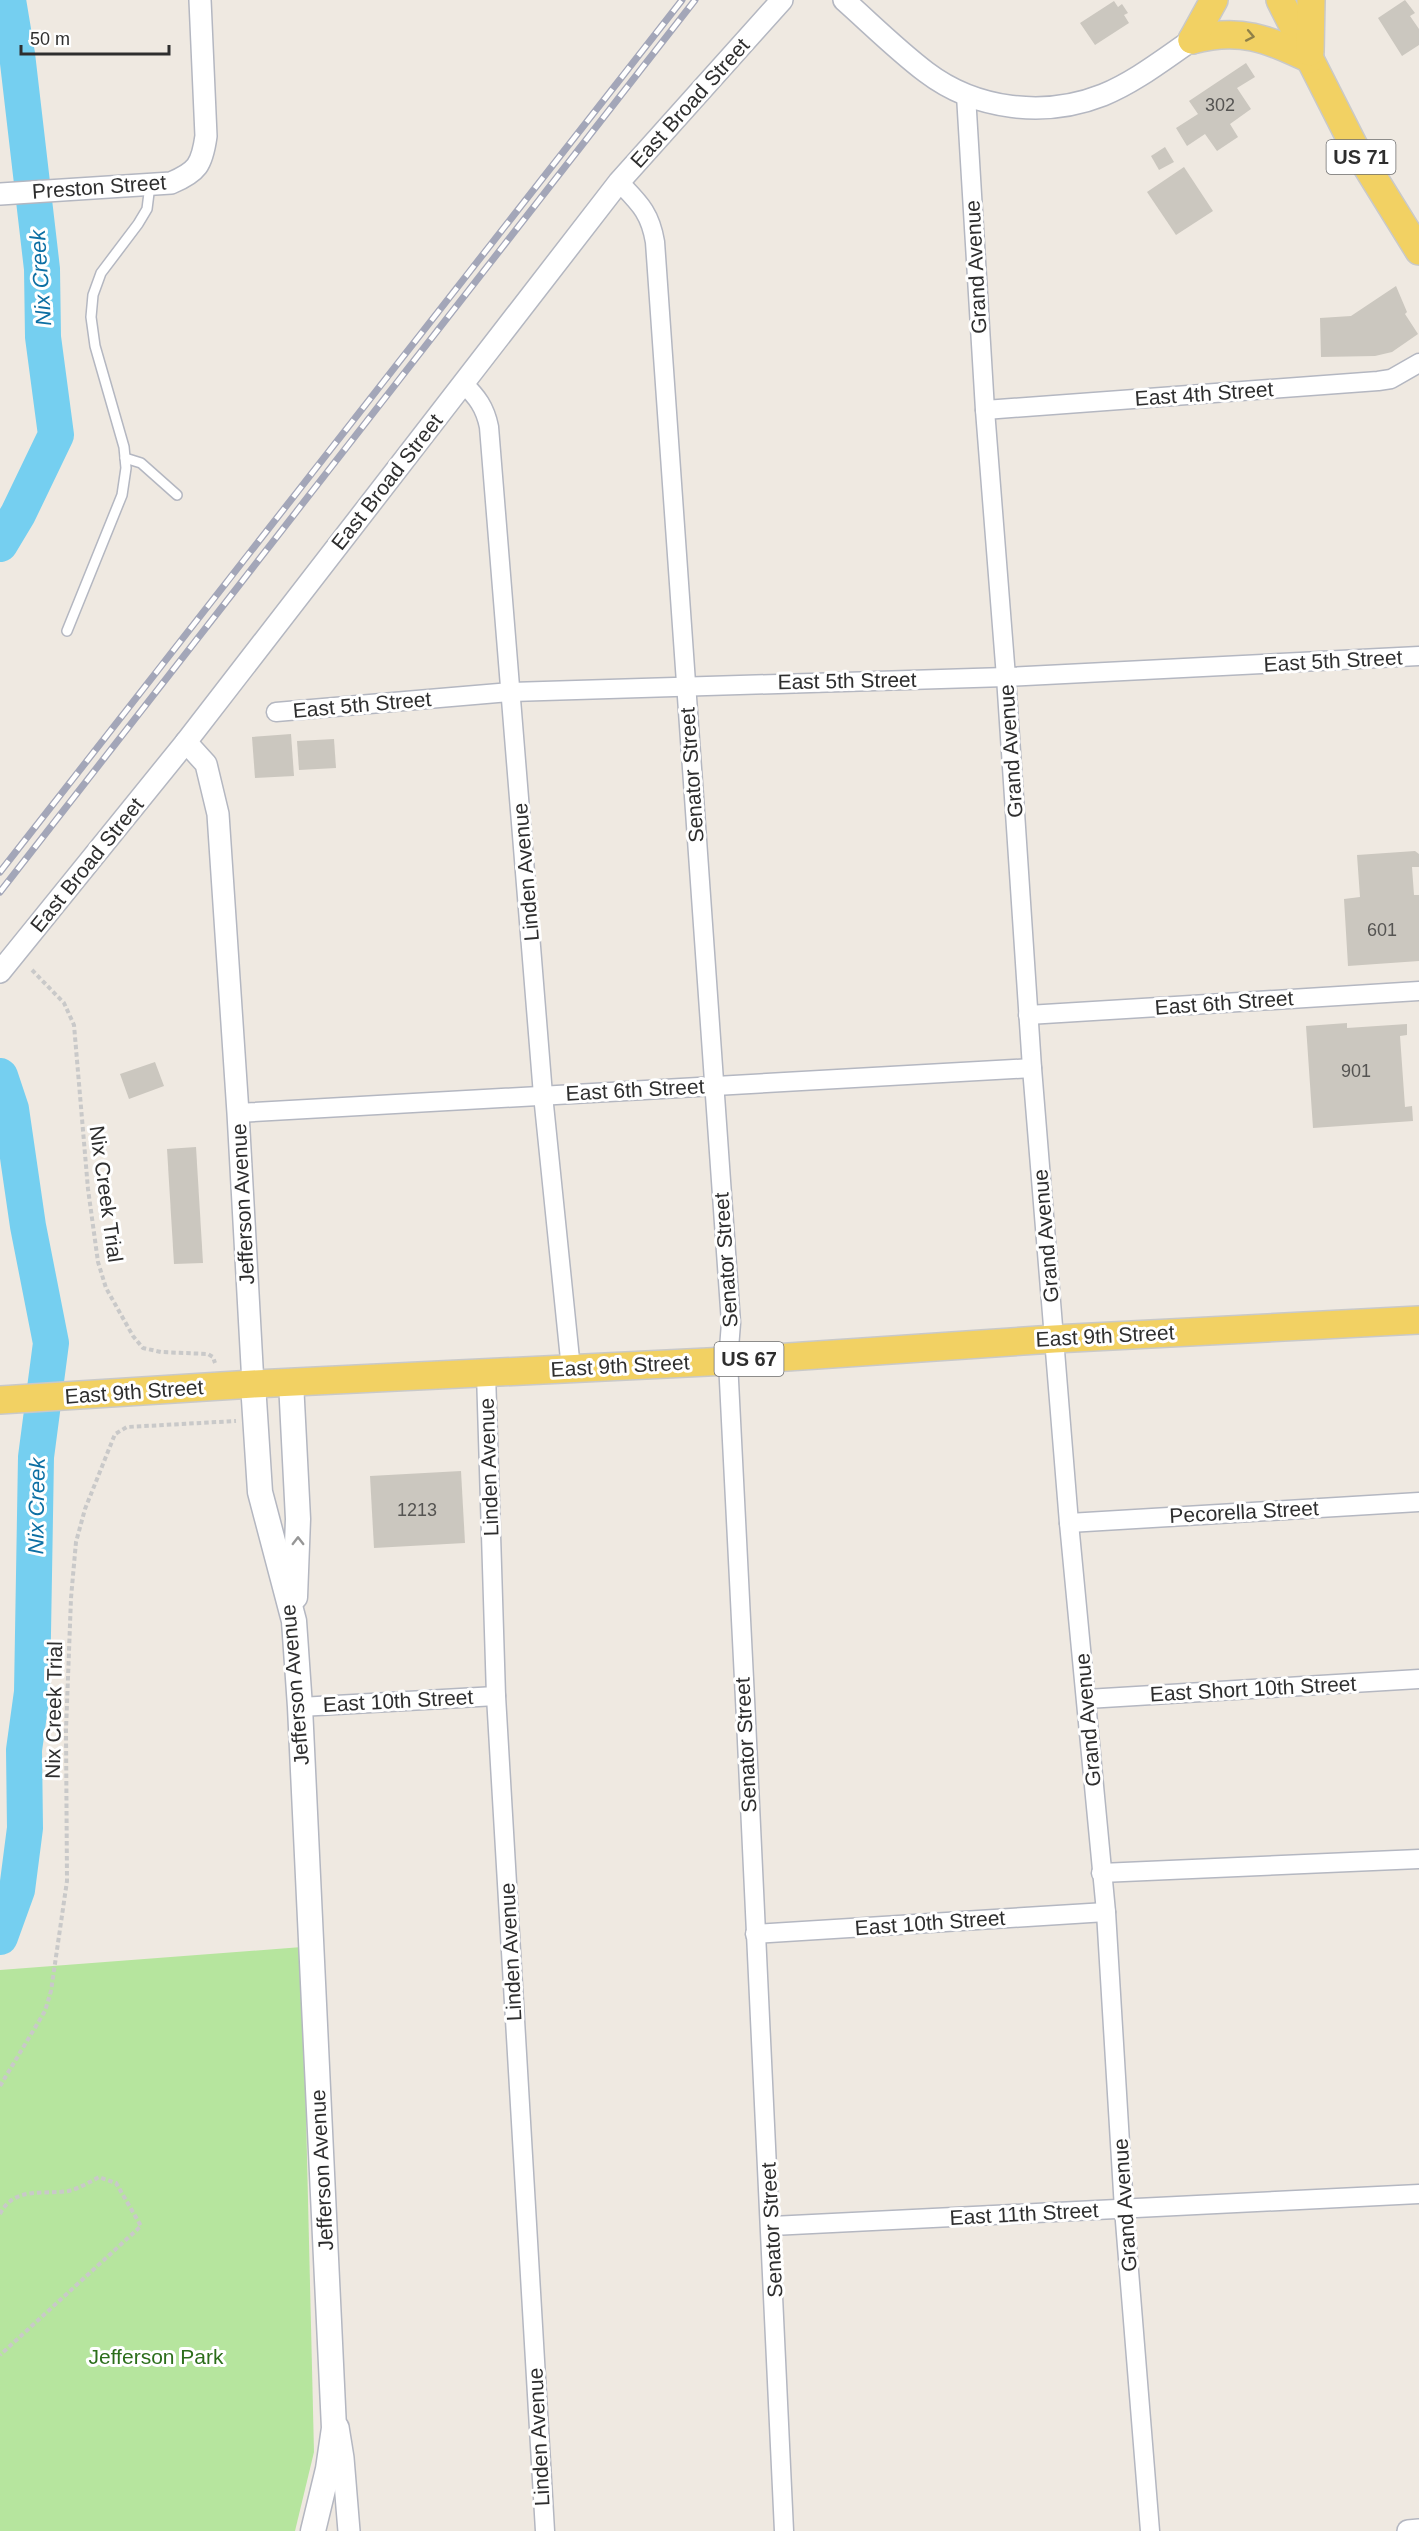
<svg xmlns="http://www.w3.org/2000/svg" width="1419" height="2531" viewBox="0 0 1419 2531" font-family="Helvetica,sans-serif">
  <rect width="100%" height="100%" fill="#efe9e1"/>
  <polygon fill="#b6e59e" points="302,1947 314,2452 295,2531 0,2531 0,1970"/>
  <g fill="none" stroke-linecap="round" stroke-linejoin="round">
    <g stroke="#75cff0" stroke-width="36">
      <polyline points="0,544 18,514 56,435 43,337 42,269 17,54 8,0"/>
      <polyline points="0,1076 11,1109 28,1226 51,1343 36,1457 32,1692 24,1750 25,1828 17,1890 0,1937"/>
    </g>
  </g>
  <g fill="#cbc7bf">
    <polygon points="1405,0 1415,13 1410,16 1419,29 1419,45 1402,56 1378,18"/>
    <polygon points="1114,1 1118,7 1122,4 1128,13 1124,15 1129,23 1095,45 1080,23"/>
    <polygon points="1246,63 1255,77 1237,88 1251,109 1230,124 1238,137 1217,151 1205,134 1187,146 1176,128 1198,114 1189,101"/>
    <polygon points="1165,147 1174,162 1159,170 1151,156"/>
    <polygon points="1184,167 1213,211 1176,235 1147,192"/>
    <polygon points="1396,286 1407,312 1405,314 1418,334 1392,352 1375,356 1321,357 1320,318 1351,316"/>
    <polygon points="291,734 294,776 255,778 252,737"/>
    <polygon points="334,739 336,768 299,770 297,741"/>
    <polygon points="1415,851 1419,854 1419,867 1412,867 1414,895 1419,895 1419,961 1348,966 1344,899 1360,897 1357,855"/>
    <polygon points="1347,1023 1347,1028 1407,1024 1407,1035 1400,1036 1405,1107 1412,1106 1413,1121 1313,1128 1306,1026"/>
    <polygon points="155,1062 164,1086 129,1099 120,1074"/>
    <polygon points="196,1147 203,1263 174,1264 167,1149"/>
    <polygon points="461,1471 465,1543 374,1548 370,1476"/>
  </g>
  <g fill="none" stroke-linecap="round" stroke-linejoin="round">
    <g stroke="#b4b7c1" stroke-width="12">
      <g id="service">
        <polyline points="125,458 141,463 177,495"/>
        <polyline points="67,631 122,495 126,468 124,447 95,346 91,317 93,295 101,273 138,224 147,209 150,185"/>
      </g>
    </g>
    <g stroke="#b4b7c1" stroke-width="21">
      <g id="minor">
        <polyline points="966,95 985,410 1006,677 1032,1068 1069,1523 1106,1912 1124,2209 1150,2531"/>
        <path d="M619 182C639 203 650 212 655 242L731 1323 728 1361C747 1751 769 2141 784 2531"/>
        <path d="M463 383C477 397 485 407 489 427L543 1095 571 1369"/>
        <polyline points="985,410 1378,381 1391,379 1419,363"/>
        <polyline points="276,712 511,692 1006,677 1419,656"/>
        <polyline points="1028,1015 1419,991"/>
        <polyline points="238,1113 1032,1068"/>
        <polyline points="486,1373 496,1696 545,2531"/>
        <polyline points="1069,1523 1419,1502"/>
        <polyline points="1087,1699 1419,1679"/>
        <polyline points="300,1707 496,1696"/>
        <polyline points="1101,1873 1419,1859"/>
        <polyline points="755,1934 1106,1912"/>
        <polyline points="772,2226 1419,2194"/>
      </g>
    </g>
    <g stroke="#b4b7c1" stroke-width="24">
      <g id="tertiary">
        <path d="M844 0C871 24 897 50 926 72 976 110 1045 118 1103 95 1135 82 1164 59 1192 40"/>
        <path d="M0 194 171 183C197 172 202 165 206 136L200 0"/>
        <polyline points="186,742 206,764 218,814 238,1113 253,1384"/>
        <polyline points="0,972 186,742 619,182 782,0"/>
        <polyline points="338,2427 343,2458 349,2531"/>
        <polyline points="1408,2531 1419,2530"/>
      </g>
    </g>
    <g stroke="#b4b7c1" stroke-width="27">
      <g id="secondary">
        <polyline points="291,1382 298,1519 295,1597"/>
        <polyline points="253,1384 260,1492 294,1621 300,1707 334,2428 328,2469 313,2531"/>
      </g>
    </g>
    <g stroke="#c9c9c9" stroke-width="30">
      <g id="primary">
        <polyline points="1280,0 1354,146 1419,251"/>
        <path d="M1192 40C1240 27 1267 39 1310 59"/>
        <polyline points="1192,40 1214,0"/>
        <polyline points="1310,52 1311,0"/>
        <polyline points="0,1400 253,1384 728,1361 1054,1339 1419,1320"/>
      </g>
    </g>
    <g stroke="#c9c9c9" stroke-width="4" stroke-dasharray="4.5 3" stroke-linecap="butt">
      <polyline points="32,970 64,1003 74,1025 88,1189 98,1262 106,1288 133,1336 143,1348 161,1352 208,1354 213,1357 215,1363"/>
      <polyline points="0,2086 45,2011 51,1991 67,1881 66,1730 71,1598 76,1542 85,1509 115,1434 127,1427 236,1421"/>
      <path d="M0 2214C14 2186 43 2195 68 2191 78 2189 90 2182 99 2177L116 2183 141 2226 0 2355"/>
    </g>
    <use href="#service" stroke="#fff" stroke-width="9"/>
    <use href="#minor" stroke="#fff" stroke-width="18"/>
    <use href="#tertiary" stroke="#fff" stroke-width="21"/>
    <use href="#secondary" stroke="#fff" stroke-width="24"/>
    <use href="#primary" stroke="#f2d163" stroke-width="27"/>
    <g stroke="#a3a6b8" stroke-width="7">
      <g id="rail">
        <polyline points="0,872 682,0"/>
        <polyline points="0,892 695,0"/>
      </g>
    </g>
    <use href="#rail" stroke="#fff" stroke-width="4.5" stroke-dasharray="14" stroke-linecap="butt"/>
  </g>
  <defs><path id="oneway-chevron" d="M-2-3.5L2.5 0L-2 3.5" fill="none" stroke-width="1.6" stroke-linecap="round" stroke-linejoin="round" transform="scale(1.5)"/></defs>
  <use stroke="#908048" href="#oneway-chevron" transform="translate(1250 36) rotate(11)"/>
  <use stroke="#969696" href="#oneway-chevron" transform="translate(298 1541) rotate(-90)"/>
  <g text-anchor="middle" stroke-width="6" stroke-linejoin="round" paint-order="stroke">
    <g font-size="18" fill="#555452">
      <text x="1220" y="111">302</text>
      <text x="1382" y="936">601</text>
      <text x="1356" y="1077">901</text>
      <text x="417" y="1516">1213</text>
    </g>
    <g fill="#fff" stroke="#6d6d6d" stroke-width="1.5">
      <rect x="1326.5" y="140" width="69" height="34" rx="4.5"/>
      <rect x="714.5" y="1342" width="69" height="34" rx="4.5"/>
    </g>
    <g font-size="20" font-weight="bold" fill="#2e2e2e">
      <text x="1361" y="164">US 71</text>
      <text x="749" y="1366">US 67</text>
    </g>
    <g font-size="21" fill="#2e2e2e" stroke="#fff">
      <text transform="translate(690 103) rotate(-48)" y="7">East Broad Street</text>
      <text transform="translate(99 187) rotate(-4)" y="7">Preston Street</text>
      <text transform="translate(976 267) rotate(-93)" y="7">Grand Avenue</text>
      <text transform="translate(1204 394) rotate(-4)" y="7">East 4th Street</text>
      <text transform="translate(387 482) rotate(-52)" y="7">East Broad Street</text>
      <text transform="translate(1333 661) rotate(-3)" y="7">East 5th Street</text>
      <text transform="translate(847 681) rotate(-1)" y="7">East 5th Street</text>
      <text transform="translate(362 705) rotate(-5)" y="7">East 5th Street</text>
      <text transform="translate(1011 751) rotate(-94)" y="7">Grand Avenue</text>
      <text transform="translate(692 775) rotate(-94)" y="7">Senator Street</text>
      <text transform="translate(87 865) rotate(-51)" y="7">East Broad Street</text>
      <text transform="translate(526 872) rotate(-95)" y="7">Linden Avenue</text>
      <text transform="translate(1224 1003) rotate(-4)" y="7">East 6th Street</text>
      <text transform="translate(635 1090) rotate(-3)" y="7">East 6th Street</text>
      <text transform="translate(106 1194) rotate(82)" y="7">Nix Creek Trial</text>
      <text transform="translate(243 1204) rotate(-93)" y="7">Jefferson Avenue</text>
      <text transform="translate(1046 1236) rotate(-95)" y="7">Grand Avenue</text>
      <text transform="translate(726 1260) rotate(-94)" y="7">Senator Street</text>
      <text transform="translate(1105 1336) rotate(-3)" y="7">East 9th Street</text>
      <text transform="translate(620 1366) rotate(-3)" y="7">East 9th Street</text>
      <text transform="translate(134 1392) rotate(-4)" y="7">East 9th Street</text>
      <text transform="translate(489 1467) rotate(-92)" y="7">Linden Avenue</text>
      <text transform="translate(1244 1512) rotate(-3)" y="7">Pecorella Street</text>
      <text transform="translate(295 1685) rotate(-95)" y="7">Jefferson Avenue</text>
      <text transform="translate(1253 1689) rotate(-3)" y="7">East Short 10th Street</text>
      <text transform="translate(398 1701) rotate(-3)" y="7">East 10th Street</text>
      <text transform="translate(54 1710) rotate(-89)" y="7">Nix Creek Trial</text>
      <text transform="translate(1088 1720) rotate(-95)" y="7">Grand Avenue</text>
      <text transform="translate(746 1745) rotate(-93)" y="7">Senator Street</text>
      <text transform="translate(930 1923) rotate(-4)" y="7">East 10th Street</text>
      <text transform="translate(511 1952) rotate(-93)" y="7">Linden Avenue</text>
      <text transform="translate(322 2170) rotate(-93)" y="7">Jefferson Avenue</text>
      <text transform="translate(1125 2205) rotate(-94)" y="7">Grand Avenue</text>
      <text transform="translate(1024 2214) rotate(-3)" y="7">East 11th Street</text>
      <text transform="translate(772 2230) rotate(-93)" y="7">Senator Street</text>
      <text transform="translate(539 2437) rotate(-93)" y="7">Linden Avenue</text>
    </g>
    <g font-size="21" fill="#2c6e1b" stroke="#fff">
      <text x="156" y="2364">Jefferson Park</text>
    </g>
    <g font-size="22" font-style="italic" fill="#0d6fa3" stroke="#fff">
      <text transform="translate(40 278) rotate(-94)" y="8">Nix Creek</text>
      <text transform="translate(36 1506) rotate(-89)" y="8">Nix Creek</text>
    </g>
  </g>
  <path d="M21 45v9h148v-9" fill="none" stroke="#2e2e2e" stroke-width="3"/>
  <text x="30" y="45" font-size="18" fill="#2e2e2e" stroke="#ffffff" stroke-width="4.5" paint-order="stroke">50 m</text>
</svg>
